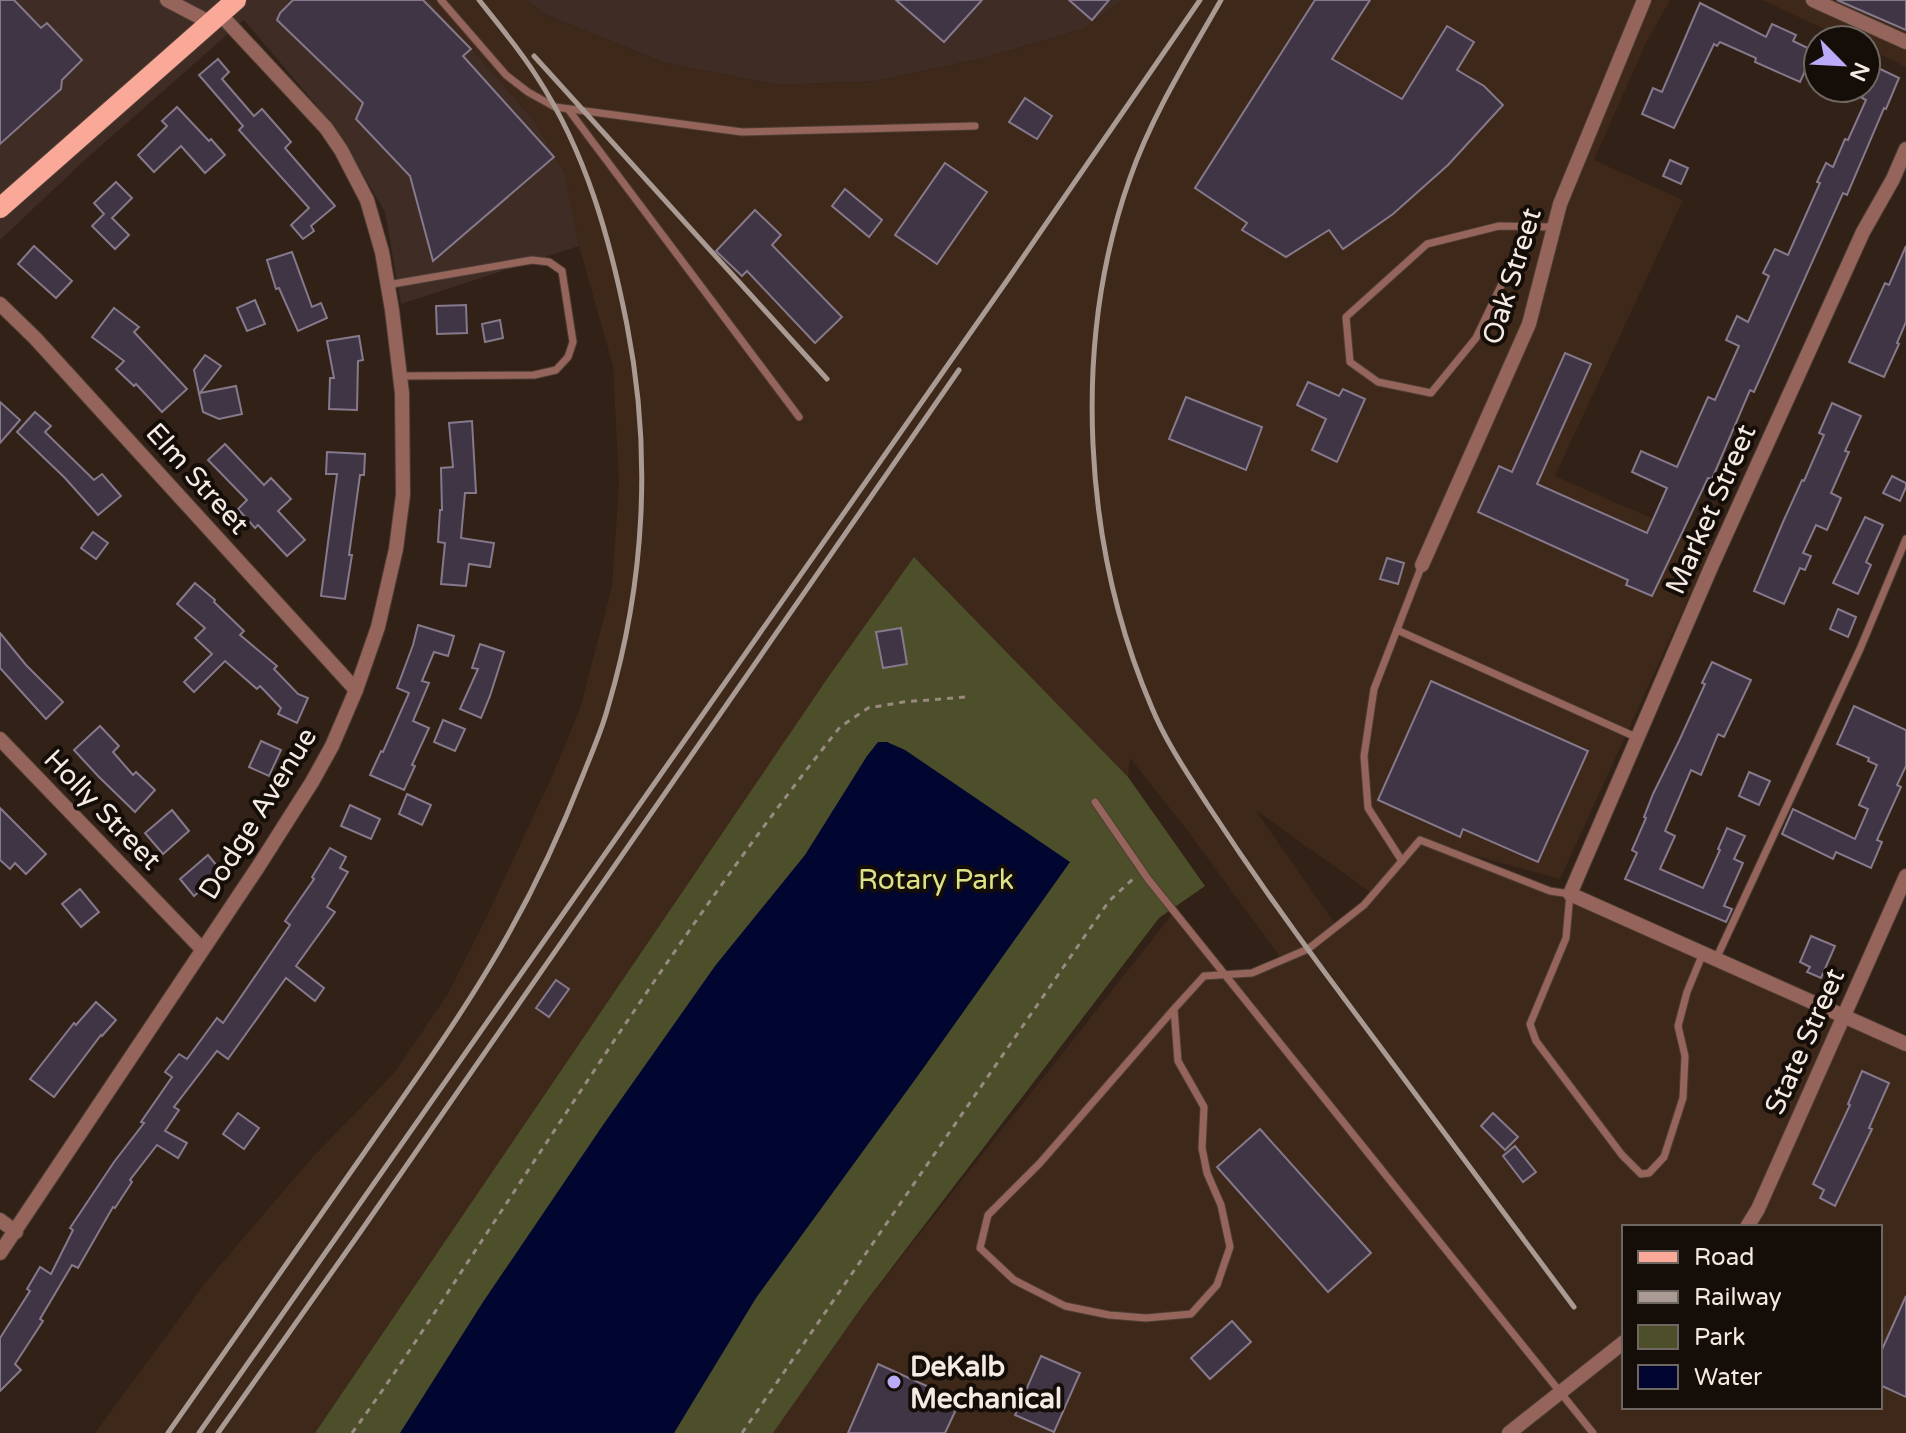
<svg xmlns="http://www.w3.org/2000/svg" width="1906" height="1433" viewBox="0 0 1906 1433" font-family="'Varela Round',sans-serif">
  <rect width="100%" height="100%" fill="#322117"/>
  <g fill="#3e2c25">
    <polygon points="0,0 429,0 534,120 565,174 579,246 401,304 385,212 335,127 244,20 86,159 0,240"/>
    <polygon points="527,0 1123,0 1083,29 980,59 876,81 778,85 665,63 546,15"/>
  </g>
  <g fill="#3e2819" fill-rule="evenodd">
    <path d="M429 0H527L546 15 665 63 778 85 876 81 980 59 1083 29 1123 0H1670L1645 45 1594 160 1683 200 1555 476 1713 545 1560 879 1435 845 1570 894 1906 1044V1433H773L861 1308 1174 912 1225 975 1252 973 1283 961 1187 830 1130 758 1128 777 914 557 315 1433H95L206 1282 310 1160 395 1072 449 992 487 916 552 776 580 709 612 586 619 483 613 366 579 246 565 174 534 120ZM1256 811H1257L1373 894 1336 925ZM1624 1227H1880V1407H1624Z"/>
    <polygon points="1762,0 1906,0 1906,67 1866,48 1866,40 1848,40"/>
  </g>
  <polygon fill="#4c4f2a" points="914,557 1128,777 1205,886 1159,918 861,1308 773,1433 315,1433 829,676"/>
  <polygon fill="#010631" points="878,742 887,742 905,750 1070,862 917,1077 756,1298 674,1433 400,1433 483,1302 603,1125 715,966 805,855 867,756"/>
  <g fill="#403545" stroke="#85798b" stroke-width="2">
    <polygon points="0,0 14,0 41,28 47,23 82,60 62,80 61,89 0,144"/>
    <polygon points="293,0 423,0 471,49 463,56 554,157 433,261 410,176 356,119 363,103 277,20 280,13"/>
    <polygon points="896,0 982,0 944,42"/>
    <polygon points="1069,0 1109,0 1092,20"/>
    <polygon points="1315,0 1370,0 1332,59 1402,99 1447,26 1474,42 1457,70 1484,86 1503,105 1448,165 1393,214 1343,249 1329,230 1286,257 1242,230 1247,223 1195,188"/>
    <polygon points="1837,0 1906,0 1906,30 1876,17"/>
    <polygon points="1700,3 1766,37 1772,24 1796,35 1793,41 1814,51 1800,82 1755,62 1756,58 1720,42 1717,46 1714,44 1674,128 1642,114 1653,88 1662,92"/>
    <polygon points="218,59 229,72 222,79 254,116 262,109 291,142 285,148 335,206 311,226 314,231 303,239 291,225 309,208 239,130 243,126 199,75"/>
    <polygon points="1876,67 1899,78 1886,109 1884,108 1847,195 1843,193 1754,392 1750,390 1712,479 1708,478 1652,596 1626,585 1628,580 1478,512 1499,466 1512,472 1565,353 1591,364 1537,484 1647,533 1667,488 1632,472 1641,451 1677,467 1708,397 1715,400 1739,346 1726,340 1737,316 1748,322 1769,276 1763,273 1775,249 1788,255 1820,183 1817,182 1826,163 1833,167 1845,139 1848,140 1866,100 1862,98"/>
    <polygon points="1025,98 1052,116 1037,139 1009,122"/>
    <polygon points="177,107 209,141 211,139 225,155 205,173 181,146 154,172 138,155 167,126 162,121"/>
    <polygon points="1670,160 1688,168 1681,184 1663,176"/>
    <polygon points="945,163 987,192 937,264 895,235"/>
    <polygon points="116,182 132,198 112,218 129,235 115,249 92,226 104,214 94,203"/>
    <polygon points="845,189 882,220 869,237 832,206"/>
    <polygon points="755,210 781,235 772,245 842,317 815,343 747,271 742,276 716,251"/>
    <polygon points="34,246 72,281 56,298 18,264"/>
    <polygon points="1906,246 1906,322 1897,343 1899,344 1884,377 1849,362 1885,283 1889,285"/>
    <polygon points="292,252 312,307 321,303 327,318 298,331 279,288 276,289 267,260"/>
    <polygon points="255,300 265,324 247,331 237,308"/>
    <polygon points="466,305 467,333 437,334 436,306"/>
    <polygon points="114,308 139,327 134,332 187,389 162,412 136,384 134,386 116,369 124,361 92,337"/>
    <polygon points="500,320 503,338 485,342 482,324"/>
    <polygon points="359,336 363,360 358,361 357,410 329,409 330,378 334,378 327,341"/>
    <polygon points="205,355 221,366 200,393 236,386 242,414 219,419 203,412 194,370"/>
    <polygon points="1308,382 1339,396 1343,389 1365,399 1337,462 1312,450 1326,419 1297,405"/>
    <polygon points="1186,397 1262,427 1246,470 1169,439"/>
    <polygon points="0,402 20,420 0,443"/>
    <polygon points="1832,403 1861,416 1845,451 1849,452 1831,493 1841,498 1827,530 1816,525 1803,553 1811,556 1805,570 1800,568 1784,604 1754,591 1783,522 1802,480 1804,481 1824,435 1819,433"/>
    <polygon points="35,412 51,426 45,432 94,480 102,474 121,496 98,515 65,478 17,432"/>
    <polygon points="472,421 476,493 465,493 461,538 494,543 490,567 469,564 466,586 441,584 445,543 438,542 440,510 442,510 441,468 453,467 449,423"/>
    <polygon points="225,444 264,485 271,478 291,499 278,511 305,540 287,556 258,525 255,528 238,509 247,500 208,460"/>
    <polygon points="327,452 365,454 364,475 360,475 349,555 352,555 345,599 321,596 337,474 326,474"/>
    <polygon points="1892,476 1906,483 1906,487 1900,501 1883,493"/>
    <polygon points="1865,517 1883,525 1866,562 1871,565 1858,594 1833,583"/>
    <polygon points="93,532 108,543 96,559 81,548"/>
    <polygon points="1387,558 1404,563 1398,584 1380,579"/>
    <polygon points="195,583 215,600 214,602 244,631 240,635 277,666 274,669 298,694 308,698 297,723 278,714 281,708 260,686 257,689 225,661 194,692 184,682 212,654 195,638 205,628 177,604"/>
    <polygon points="1838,609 1856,617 1848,637 1830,629"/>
    <polygon points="418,625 454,636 448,656 434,652 422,681 429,683 413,721 429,728 412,765 415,766 404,790 370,775 381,751 383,752 409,693 397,688 413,645"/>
    <polygon points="901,628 907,664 883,668 876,632"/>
    <polygon points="0,633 26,665 63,702 46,719 0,668"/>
    <polygon points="480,644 504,652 490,696 481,718 460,709 478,669 472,668"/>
    <polygon points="1712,662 1751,680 1724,737 1718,734 1701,775 1691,770 1665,831 1675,836 1660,869 1703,888 1720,850 1718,849 1727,828 1745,836 1734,859 1743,863 1724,906 1732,909 1726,922 1625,879 1637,853 1632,850 1646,818 1644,817 1653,794 1679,741 1705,684 1702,683"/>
    <polygon points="1431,681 1588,751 1538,862 1463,829 1460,837 1378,800"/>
    <polygon points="1854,706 1906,730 1906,766 1897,785 1901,787 1877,840 1882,842 1871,868 1836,852 1833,859 1782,834 1793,809 1855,839 1868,809 1859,805 1877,765 1868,761 1869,758 1837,744"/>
    <polygon points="443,720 465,729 455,751 434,742"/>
    <polygon points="100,726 119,746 113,752 133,775 136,772 155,790 135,812 98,776 74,750"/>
    <polygon points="261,741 281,750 269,776 249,767"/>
    <polygon points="1749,772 1770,781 1759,805 1739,796"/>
    <polygon points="407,794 431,805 422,825 399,814"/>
    <polygon points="350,805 380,819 371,839 341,826"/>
    <polygon points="0,808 46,854 26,874 15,863 10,869 0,860"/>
    <polygon points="172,810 189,831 163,854 145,833"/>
    <polygon points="330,848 346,857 340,868 348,872 327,907 335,912 296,966 324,988 315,1001 286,978 228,1059 217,1051 174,1107 179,1110 165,1131 187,1143 178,1158 157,1145 130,1180 132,1182 115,1208 113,1207 78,1268 72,1265 40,1319 43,1321 15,1364 21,1370 0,1391 0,1338 30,1291 27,1289 40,1267 51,1274 73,1230 70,1228 114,1162 144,1123 141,1122 172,1077 165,1072 179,1054 187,1059 217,1018 223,1023 290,925 285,921 314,879 312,877"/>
    <polygon points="208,855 222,872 194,896 180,879"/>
    <polygon points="80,889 99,912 81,927 62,904"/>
    <polygon points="1811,936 1835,946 1821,978 1807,972 1810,967 1800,962"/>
    <polygon points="556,980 569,989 549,1017 536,1008"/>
    <polygon points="96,1002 116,1020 102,1036 101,1035 54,1097 30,1079 74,1023 76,1025"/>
    <polygon points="1862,1071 1889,1083 1869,1128 1872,1129 1835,1206 1820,1198 1824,1190 1813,1184 1850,1105 1848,1104"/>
    <polygon points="238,1113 259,1128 244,1149 223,1134"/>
    <polygon points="1493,1113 1518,1137 1505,1150 1481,1126"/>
    <polygon points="1260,1129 1371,1253 1328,1292 1217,1167"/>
    <polygon points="1515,1146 1536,1172 1523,1182 1503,1156"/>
    <polygon points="1906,1296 1906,1397 1880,1385 1880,1354"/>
    <polygon points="1232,1321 1251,1342 1210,1379 1191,1358"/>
    <polygon points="1041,1356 1080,1373 1054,1432 1015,1415"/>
    <polygon points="878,1364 960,1401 945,1433 848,1433"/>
  </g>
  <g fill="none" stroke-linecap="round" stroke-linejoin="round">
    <g stroke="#4d3d34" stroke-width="9">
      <g id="service">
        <polyline points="441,0 506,75 528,92 555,107 742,132 975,126"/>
        <polyline points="568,109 799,417"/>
        <polyline points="1529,227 1476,338 1431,393 1378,382 1350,362 1346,317 1427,244 1499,226 1554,227"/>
        <polyline points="387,285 532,260 549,262 562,271 573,342 568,357 556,370 534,375 400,376"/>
        <polyline points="1397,630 1638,738"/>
        <polyline points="1095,802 1148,879 1593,1433"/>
        <polyline points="1402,861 1368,808 1364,756 1374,689 1422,565"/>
        <polyline points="1716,959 1860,649 1906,539"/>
        <polyline points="1174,1009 1040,1163 988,1215 980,1248 1014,1280 1065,1306 1109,1315 1146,1318 1191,1314 1217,1285 1230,1247 1221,1205 1207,1173 1202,1148 1204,1107 1178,1061 1174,1009 1204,976 1252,973 1308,949 1364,905 1420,840 1550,891 1570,894 1566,938 1530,1024 1536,1041 1622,1155 1641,1174 1649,1173 1664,1157 1683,1098 1685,1056 1678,1026 1687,992 1703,953"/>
      </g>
    </g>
    <g stroke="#4d3d34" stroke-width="16">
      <g id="minor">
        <polyline points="167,0 211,23"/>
        <polyline points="1813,0 1906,42"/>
        <polyline points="1906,149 1893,179 1863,232 1712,565 1570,894 1906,1044"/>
        <polyline points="0,304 35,338 356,690"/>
        <polyline points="1422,565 1529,324 1560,204 1644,0"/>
        <polyline points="0,739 202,949"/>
        <polyline points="0,1220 16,1232"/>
        <polyline points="1747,1227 1758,1209 1906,876"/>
        <polyline points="0,1253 258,867 312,782 332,746 356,690 378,627 396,549 403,495 402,393 392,310 382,252 367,200 341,150 326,128 221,15"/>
        <polyline points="1509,1433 1624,1342"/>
      </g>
    </g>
    <g stroke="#4d3d34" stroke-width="22">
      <polyline id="primary" points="0,208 236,0"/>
    </g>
    <g stroke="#988a81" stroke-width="3" stroke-dasharray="6 6" stroke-linecap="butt">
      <path d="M352 1433C396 1373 436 1310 477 1248 594 1071 708 893 840 727L868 708 903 702 965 697"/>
      <polyline points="742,1433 1109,901 1134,878"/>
    </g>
    <use href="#service" stroke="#95645a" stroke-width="7"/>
    <use href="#minor" stroke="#95645a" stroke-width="14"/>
    <use href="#primary" stroke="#faa998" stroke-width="20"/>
    <g stroke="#a99b93" stroke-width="5">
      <path d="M1221 0C1188 58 1152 115 1130 178 1071 344 1083 547 1152 708 1166 742 1187 773 1207 804 1245 862 1285 919 1326 974 1409 1085 1492 1196 1574 1307"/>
      <polyline points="534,56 827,379"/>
      <path d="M168 1433C233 1341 297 1248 362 1156 405 1094 449 1034 488 969 525 908 557 842 583 775 592 752 602 730 608 707 645 583 652 452 627 325 610 239 586 152 537 77 520 50 499 25 479 0"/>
      <polyline points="199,1433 1006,282 1200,0"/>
      <polyline points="218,1433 361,1231 959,370"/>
    </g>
  </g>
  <circle fill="#baaaf7" stroke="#140d08" stroke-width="3" cx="894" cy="1382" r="8"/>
  <g text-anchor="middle" stroke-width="8" stroke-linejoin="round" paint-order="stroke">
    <g font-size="28" fill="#f6ebe4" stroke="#140d08">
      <text transform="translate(1511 276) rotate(-73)" y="10">Oak Street</text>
      <text transform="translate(198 478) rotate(48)" y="10">Elm Street</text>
      <text transform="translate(1710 509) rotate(-66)" y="10">Market Street</text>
      <text transform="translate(103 809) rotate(46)" y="10">Holly Street</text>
      <text transform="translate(257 813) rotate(-58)" y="10">Dodge Avenue</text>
      <text transform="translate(1804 1041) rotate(-66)" y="10">State Street</text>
    </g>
    <g font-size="28" fill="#dae388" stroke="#140d08">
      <text x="936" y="889">Rotary Park</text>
    </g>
    <g font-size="28" font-weight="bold" fill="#f6ebe4" stroke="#140d08" text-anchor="start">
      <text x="910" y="1376">DeKalb<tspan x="910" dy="32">Mechanical</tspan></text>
    </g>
  </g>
  <rect x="1622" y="1225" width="260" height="184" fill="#140d08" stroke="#6e6660" stroke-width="2"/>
  <rect x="1638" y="1251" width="40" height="12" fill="#faa998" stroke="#6e6660" stroke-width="2"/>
  <text x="1694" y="1265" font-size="24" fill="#f6ebe4">Road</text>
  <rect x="1638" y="1291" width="40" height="12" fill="#a99b93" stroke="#6e6660" stroke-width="2"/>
  <text x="1694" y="1305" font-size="24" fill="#f6ebe4">Railway</text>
  <rect x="1638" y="1325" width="40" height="24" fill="#4c4f2a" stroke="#6e6660" stroke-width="2"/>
  <text x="1694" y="1345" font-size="24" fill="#f6ebe4">Park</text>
  <rect x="1638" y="1365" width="40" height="24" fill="#010631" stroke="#6e6660" stroke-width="2"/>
  <text x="1694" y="1385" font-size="24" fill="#f6ebe4">Water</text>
  <g transform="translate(1842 64) rotate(114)"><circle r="38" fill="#140d08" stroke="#6e6660" stroke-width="2"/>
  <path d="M0-6L14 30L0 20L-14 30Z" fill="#baaaf7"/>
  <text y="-12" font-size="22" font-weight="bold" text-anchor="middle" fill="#f6ebe4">N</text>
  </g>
</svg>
